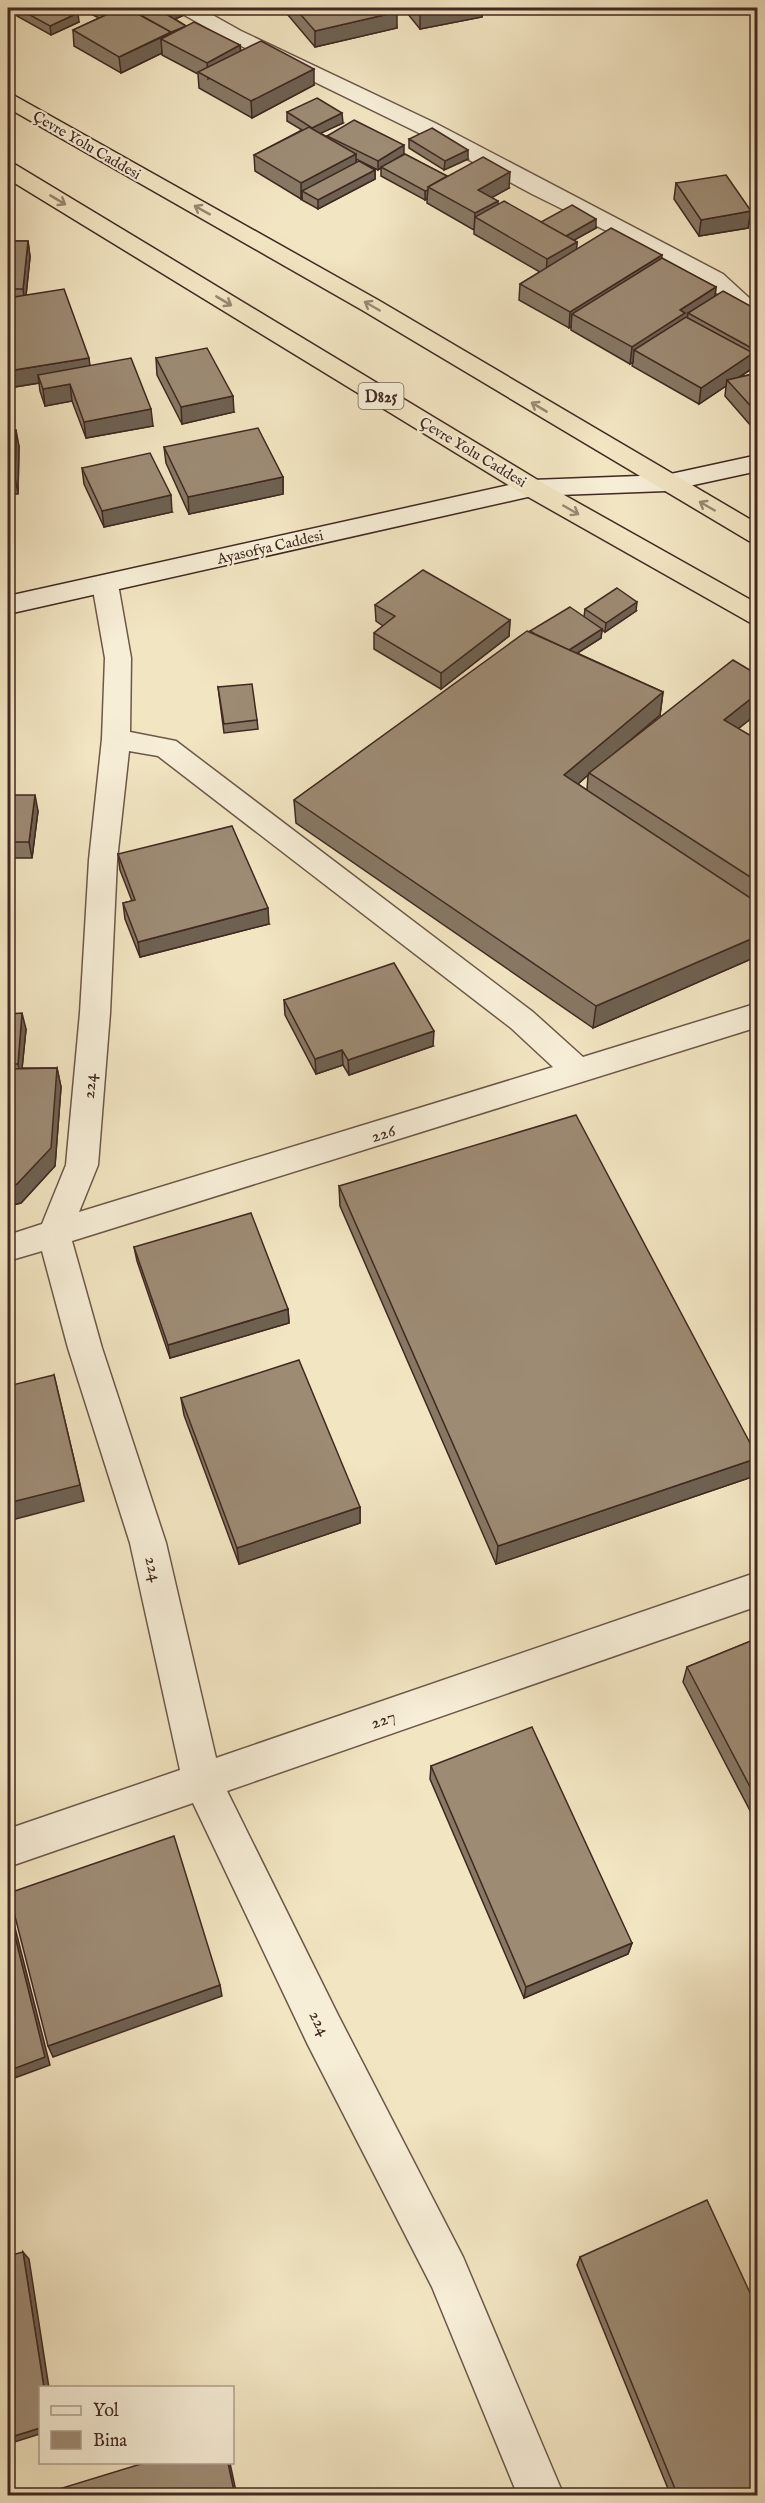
<svg xmlns="http://www.w3.org/2000/svg" width="765" height="2503" viewBox="0 0 765 2503" font-family="'IM FELL English',serif">
  <rect width="100%" height="100%" fill="#f2e5c2"/>
  <filter id="stains"><feTurbulence type="fractalNoise" baseFrequency=".00333" numOctaves="4"/><feColorMatrix values="0 0 0 0 .2 0 0 0 0 .09 0 0 0 0 .02 0 0 0 .5 -.17"/></filter>
  <radialGradient id="worn" r=".72"><stop offset=".6" stop-color="#630" stop-opacity="0"/><stop offset="1" stop-color="#630" stop-opacity=".3"/></radialGradient>
  <g fill="none" stroke-linecap="round" stroke-linejoin="round">
    <g stroke="#6c5848" stroke-width="3">
      <g id="street">
        <polygon points="176,8 200,8 241,31 435,123 723,274 758,306 758,326 750,324 707,284 645,250 532,194 419,133 227,39 179,12"/>
        <path d="M105 575 114 578 118 584 131 658 130 732 176 741 533 1012 583 1057 758 1003V1027L72 1241 102 1348 166 1543 216 1758 758 1572V1606L227 1791 338 2015 463 2257 564 2496H518L432 2287 308 2045 193 1803 8 1867V1829L180 1770 130 1543 68 1348 42 1251 8 1261V1235L42 1224 66 1165 80 1013 89 860 102 739 105 658 92 584 96 578ZM129 751 158 756 511 1028 553 1067 79 1212 98 1165 110 1013 117 860Z"/>
      </g>
    </g>
    <g stroke="#402920" stroke-width="3">
      <polygon id="secondary" points="758,455 758,471 666,491 532,496 8,614 8,596 532,480 666,475"/>
    </g>
    <g stroke="#402920" stroke-width="3">
      <g id="highway">
        <polygon points="8,94 15,96 378,300 758,524 758,543 749,541 362,310 8,108"/>
        <polygon points="8,163 16,165 541,482 758,604 758,625 749,622 523,494 8,179"/>
      </g>
    </g>
    <use href="#street" fill="#f7eed7" fill-rule="evenodd"/>
    <use href="#secondary" fill="#f7eed7" fill-rule="evenodd"/>
    <use href="#highway" fill="#f2e5c2" fill-rule="evenodd"/>
  </g>
  <g fill="#877864" stroke="#402920" stroke-width="1.5" fill-rule="evenodd">
    <polygon points="16,8 68,8 79,22 51,35 17,16"/>
    <polygon points="79,8 129,8 128,8 135,12 145,8 183,8 184,15 175,19 186,26 240,45 241,51 314,85 252,118 199,88 198,74 162,55 162,53 121,73 74,46 73,30 99,18"/>
    <polygon points="282,8 393,8 397,28 315,47"/>
    <polygon points="403,8 482,8 482,17 420,29"/>
    <polygon points="287,112 343,123 320,133 327,137 327,136 404,154 447,176 509,188 492,197 498,204 541,222 596,228 574,240 577,242 576,250 661,259 716,287 715,296 754,308 758,363 752,366 751,366 750,370 739,377 758,373 758,434 725,396 726,386 699,404 632,366 633,362 630,364 571,330 571,327 569,328 519,300 520,284 540,272 474,234 474,230 427,203 427,199 425,200 381,176 381,168 378,170 356,159 356,162 375,170 375,179 318,209 302,200 302,198 301,199 255,171 254,155 302,130 287,121"/>
    <polygon points="409,139 468,159 444,170 409,148"/>
    <polygon points="676,183 751,211 748,228 699,236 674,199"/>
    <polygon points="8,241 28,241 30,257 26,295 90,365 153,426 86,438 72,401 45,406 40,391 39,383 8,388"/>
    <polygon points="156,358 234,412 182,424 157,375"/>
    <polygon points="8,430 19,446 18,494 8,494"/>
    <polygon points="164,447 283,477 283,494 189,514 166,463"/>
    <polygon points="82,468 172,512 104,527 84,484"/>
    <polygon points="375,605 510,620 509,636 441,689 374,649 374,633 383,626 376,621"/>
    <path d="M585 609 636 611 605 632 602 630 601 638 577 653 663 692 660 715 624 746 758 675V713L738 729 758 740V956L593 1028 296 823 294 800 530 632V631L584 617ZM588 775 587 790 578 784Z"/>
    <polygon points="218,687 257,720 258,729 224,733"/>
    <polygon points="8,795 38,811 32,858 8,858"/>
    <polygon points="118,854 269,924 140,957 125,919 123,903 132,901 120,870"/>
    <polygon points="284,1000 433,1046 349,1075 343,1065 316,1074 285,1015"/>
    <polygon points="8,1014 26,1029 22,1068 57,1068 61,1087 55,1166 21,1203 8,1206"/>
    <polygon points="339,1186 758,1458 752,1477 496,1564 340,1206"/>
    <polygon points="134,1247 288,1309 289,1323 170,1358 137,1261"/>
    <polygon points="181,1398 360,1507 360,1523 239,1564 184,1415"/>
    <polygon points="758,1638 758,1826 683,1682 687,1667"/>
    <polygon points="431,1766 632,1943 628,1954 524,1998 430,1779"/>
    <polygon points="580,2257 758,2496 671,2496 577,2265"/>
  </g>
  <g fill="#6e6151" stroke="#402920" stroke-width="1.5">
    <polygon points="102,8 129,8 103,20"/>
    <polygon points="180,8 183,8 184,15 166,23 166,14"/>
    <polygon points="448,8 482,8 482,17 420,29 420,13"/>
    <polygon points="397,12 397,28 315,47 315,31"/>
    <polygon points="78,13 79,22 51,35 50,26"/>
    <polygon points="186,26 161,39 162,53 121,73 119,57"/>
    <polygon points="240,45 241,61 208,79 207,63"/>
    <polygon points="314,69 314,85 252,118 251,101"/>
    <polygon points="342,113 343,123 313,137 312,128"/>
    <polygon points="404,145 404,154 378,170 378,161"/>
    <polygon points="468,150 468,159 444,170 445,161"/>
    <polygon points="356,154 356,170 302,191 302,198 301,199 301,183"/>
    <polygon points="375,170 375,179 318,209 318,200"/>
    <polygon points="510,172 509,188 477,206 478,190"/>
    <polygon points="428,190 427,199 425,200 425,191"/>
    <polygon points="498,201 498,217 475,217 474,230 475,213"/>
    <polygon points="751,211 748,228 699,236 701,220"/>
    <polygon points="596,219 596,228 560,248 561,239"/>
    <polygon points="28,241 30,257 25,305 23,289"/>
    <polygon points="577,242 576,259 546,275 547,259"/>
    <polygon points="662,255 660,272 572,314 571,327 569,328 570,312"/>
    <polygon points="716,287 714,304 688,313 687,321 634,350 633,362 630,364 632,347 680,310"/>
    <polygon points="758,348 758,363 752,366 755,350"/>
    <polygon points="753,353 750,370 730,383 727,380 726,386 699,404 701,388"/>
    <polygon points="89,358 91,374 38,375 39,383 8,388 8,371"/>
    <polygon points="70,384 72,401 45,406 43,389"/>
    <polygon points="233,396 234,412 182,424 181,407"/>
    <polygon points="151,409 153,426 86,438 84,422"/>
    <polygon points="16,430 19,446 18,494 15,477"/>
    <polygon points="283,477 283,494 189,514 188,497"/>
    <polygon points="171,495 172,512 104,527 102,511"/>
    <polygon points="637,602 636,611 605,632 606,623"/>
    <polygon points="510,620 509,636 441,689 441,673"/>
    <polygon points="602,629 601,638 562,663 563,654"/>
    <polygon points="663,692 660,715 590,774 589,773 588,775 562,798 564,775"/>
    <polygon points="758,693 758,713 720,743 724,720"/>
    <polygon points="35,795 38,811 32,858 29,842"/>
    <polygon points="268,908 269,924 140,957 138,942"/>
    <polygon points="758,936 758,956 593,1028 596,1006"/>
    <polygon points="22,1013 26,1029 21,1079 18,1064"/>
    <polygon points="434,1031 433,1046 349,1075 348,1060"/>
    <polygon points="342,1050 343,1065 316,1074 315,1059"/>
    <polygon points="57,1068 61,1087 55,1166 21,1203 8,1206 8,1187"/>
    <polygon points="288,1309 289,1323 170,1358 168,1345"/>
    <polygon points="54,1375 84,1501 8,1521 8,1503"/>
    <polygon points="758,1458 752,1477 496,1564 498,1546"/>
    <polygon points="360,1507 360,1523 239,1564 237,1548"/>
    <polygon points="8,1904 10,1908 50,2065 9,2080 8,2077"/>
    <polygon points="632,1943 628,1954 524,1998 526,1987"/>
    <polygon points="220,1985 222,1996 53,2057 48,2046"/>
    <polygon points="23,2252 29,2259 49,2388 44,2388"/>
    <polygon points="40,2428 40,2434 8,2444 8,2438"/>
    <polygon points="228,2463 230,2463 237,2496 235,2496"/>
  </g>
  <g fill="#9d8b74" stroke="#402920" stroke-width="1.5">
    <polygon points="17,8 68,8 78,13 50,26"/>
    <polygon points="121,8 127,8 171,32 119,57 73,30"/>
    <polygon points="145,8 180,8 166,14 186,26 169,33 171,32 135,12"/>
    <polygon points="295,8 393,8 397,12 315,31"/>
    <polygon points="416,8 448,8 420,13"/>
    <polygon points="194,22 240,45 207,63 161,39"/>
    <polygon points="261,41 314,69 251,101 198,72"/>
    <polygon points="317,98 342,113 312,128 287,112"/>
    <polygon points="354,120 404,145 378,161 327,136"/>
    <polygon points="309,127 356,154 301,183 254,155"/>
    <polygon points="432,128 468,150 445,161 409,139"/>
    <polygon points="405,154 447,176 428,187 428,190 425,191 381,167"/>
    <polygon points="483,157 510,172 478,190 498,201 475,213 428,187"/>
    <polygon points="359,161 375,170 318,200 302,191"/>
    <polygon points="726,175 751,211 701,220 676,183"/>
    <polygon points="504,201 577,242 547,259 475,217"/>
    <polygon points="572,205 596,219 566,236 541,222"/>
    <polygon points="611,228 662,255 570,312 520,284"/>
    <polygon points="8,241 28,241 23,289 8,289"/>
    <polygon points="662,258 716,287 680,310 685,313 632,347 572,314"/>
    <polygon points="64,289 89,358 8,371 8,298"/>
    <polygon points="723,291 754,308 758,313 758,348 755,350 688,313"/>
    <polygon points="686,317 753,353 701,388 634,350"/>
    <polygon points="207,348 233,396 181,407 156,358"/>
    <polygon points="131,358 151,409 84,422 70,384 43,389 38,375"/>
    <polygon points="758,373 758,414 727,380"/>
    <polygon points="258,428 283,477 188,497 164,447"/>
    <polygon points="8,430 16,430 15,477 8,478"/>
    <polygon points="150,453 171,495 102,511 82,468"/>
    <polygon points="423,570 510,620 441,673 374,633 395,616 375,605"/>
    <polygon points="617,588 637,602 606,623 585,609"/>
    <polygon points="570,607 602,629 569,650 535,634 530,631"/>
    <polygon points="527,631 663,692 564,775 758,903 758,936 596,1006 294,800"/>
    <polygon points="733,660 758,675 758,693 724,720 758,740 758,882 589,773"/>
    <polygon points="252,684 257,720 224,724 218,687"/>
    <polygon points="8,795 35,795 29,842 8,842"/>
    <polygon points="232,826 268,908 138,942 123,903 135,900 118,854"/>
    <polygon points="394,963 434,1031 348,1060 342,1050 315,1059 284,1000"/>
    <polygon points="22,1013 18,1064 8,1064 8,1014"/>
    <polygon points="57,1068 51,1148 17,1184 8,1187 8,1069"/>
    <polygon points="576,1115 758,1458 498,1546 339,1186"/>
    <polygon points="251,1213 288,1309 168,1345 134,1247"/>
    <polygon points="299,1360 360,1507 237,1548 181,1398"/>
    <polygon points="54,1375 80,1485 8,1503 8,1386"/>
    <polygon points="758,1638 758,1802 687,1667"/>
    <polygon points="532,1727 632,1943 526,1987 431,1766"/>
    <polygon points="174,1836 220,1985 48,2046 9,1893"/>
    <polygon points="8,1908 45,2057 8,2071"/>
    <polygon points="707,2200 758,2310 758,2496 678,2496 580,2257"/>
    <polygon points="23,2252 44,2388 40,2388 40,2428 8,2438 8,2256"/>
    <polygon points="144,2463 228,2463 235,2496 46,2496 46,2493"/>
  </g>
  <defs><path id="oneway-shaft" d="M-6 0H5M1.5-3L5.5 0L1.5 3" fill="none" stroke-width="1.6" stroke-linecap="round" stroke-linejoin="round" transform="scale(1.5)"/></defs>
  <g stroke="#998771">
    <use href="#oneway-shaft" transform="translate(58 200) rotate(31)"/>
    <use href="#oneway-shaft" transform="translate(202 210) rotate(-151)"/>
    <use href="#oneway-shaft" transform="translate(224 301) rotate(31)"/>
    <use href="#oneway-shaft" transform="translate(372 306) rotate(-150)"/>
    <use href="#oneway-shaft" transform="translate(539 407) rotate(-149)"/>
    <use href="#oneway-shaft" transform="translate(707 506) rotate(-150)"/>
    <use href="#oneway-shaft" transform="translate(571 510) rotate(30)"/>
  </g>
  <g text-anchor="middle" stroke-width="4.5" stroke-linejoin="round" paint-order="stroke">
    <g font-size="15" fill="#402920" stroke="#f7eed7">
      <text transform="translate(87 145) rotate(30)" y="5">Çevre Yolu Caddesi</text>
      <text transform="translate(473 452) rotate(31)" y="5">Çevre Yolu Caddesi</text>
      <text transform="translate(270 547) rotate(-13)" y="5">Ayasofya Caddesi</text>
    </g>
    <rect fill="#f7eed7" stroke="#776457" stroke-width="1.5" x="358.5" y="383" width="45" height="26" rx="4.5"/>
    <g font-size="16" font-weight="bold" fill="#402920">
      <text x="381" y="402">D825</text>
    </g>
    <g font-size="18" fill="#402920" stroke="#f7eed7">
      <text transform="translate(89 1086) rotate(-85)" y="6">224</text>
      <text transform="translate(383 1133) rotate(-17)" y="6">226</text>
      <text transform="translate(154 1569) rotate(77)" y="6">224</text>
      <text transform="translate(383 1719) rotate(-19)" y="6">227</text>
      <text transform="translate(320 2023) rotate(64)" y="6">224</text>
    </g>
  </g>
  <rect width="765" height="2503" fill="none" stroke="#f2e5c2" stroke-width="30"/>
  <rect x="9" y="9" width="747" height="2485" fill="none" stroke="#402920" stroke-width="3"/>
  <rect x="15" y="15" width="735" height="2473" fill="none" stroke="#402920" stroke-width="1.5"/>
  <rect x="39" y="2386" width="195" height="78" fill="#f7eed7" stroke="#ae9f8e" stroke-width="1.5"/>
  <rect x="51" y="2406" width="30" height="9" fill="#f7eed7" stroke="#ae9f8e" stroke-width="1.5"/>
  <text x="93" y="2416" font-size="18" fill="#402920">Yol</text>
  <rect x="51" y="2431" width="30" height="18" fill="#9d8b74" stroke="#ae9f8e" stroke-width="1.5"/>
  <text x="93" y="2446" font-size="18" fill="#402920">Bina</text>
  <rect width="100%" height="100%" filter="url(#stains)"/>
  <rect width="100%" height="100%" fill="url(#worn)"/>
</svg>
